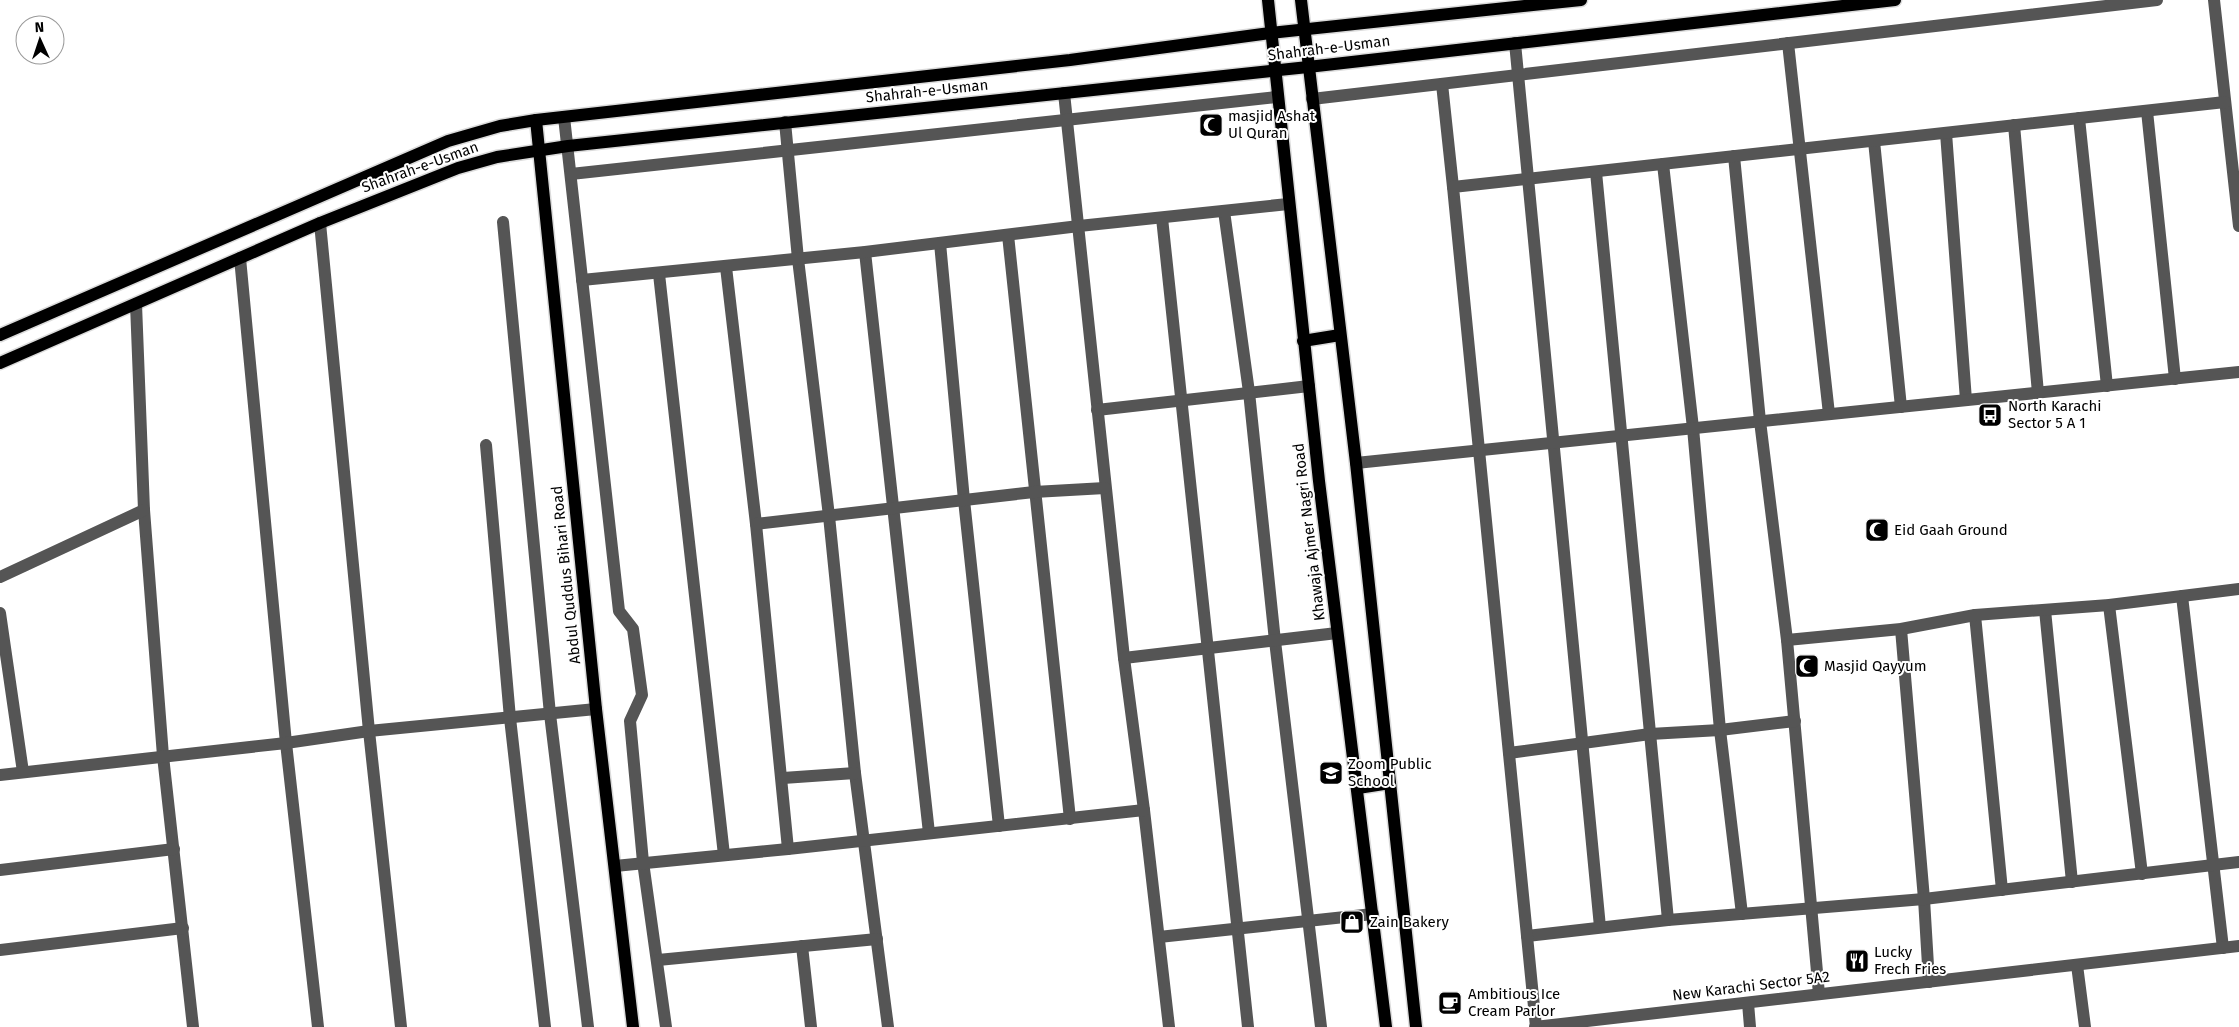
<svg xmlns="http://www.w3.org/2000/svg" width="2239" height="1027" viewBox="0 0 2239 1027" font-family="'Fira Sans',sans-serif">
  <rect width="100%" height="100%" fill="#fff"/>
  <g fill="none" stroke-linecap="round" stroke-linejoin="round">
    <g stroke="#dbdbdb" stroke-width="15">
      <g id="major">
        <polyline points="1268,0 1319,481 1386,1027"/>
        <polyline points="1301,0 1356,463 1416,1027"/>
        <polyline points="536,120 596,709 633,1027"/>
        <polyline points="0,335 448,141 500,126 536,120 1070,60 1270,33 1581,0"/>
        <polyline points="1303,341 1340,335"/>
        <polyline points="0,363 320,223 458,168 497,157 568,146 1308,67 1895,0"/>
        <polyline points="1358,788 1390,783"/>
      </g>
    </g>
    <g stroke="#555" stroke-width="12">
      <polyline points="2214,0 2239,226"/>
      <polyline points="1515,43 1600,927"/>
      <polyline points="1788,43 1829,414"/>
      <polyline points="1442,84 1453,187"/>
      <polyline points="1064,93 1124,658 1144,810 1169,1027"/>
      <polyline points="1312,99 2157,0"/>
      <polyline points="2147,111 2175,379"/>
      <polyline points="564,117 619,611 633,629 642,695 630,721 643,862 666,1027"/>
      <polyline points="2079,118 2107,386"/>
      <polyline points="785,122 798,259 829,516 855,773 888,1027"/>
      <polyline points="2014,125 2038,393"/>
      <polyline points="1946,133 1966,400"/>
      <polyline points="1874,141 1901,407"/>
      <polyline points="1734,156 1760,421 1787,640 1819,994"/>
      <polyline points="1663,164 1693,428 1720,730 1742,914"/>
      <polyline points="1596,172 1668,920"/>
      <polyline points="571,174 1276,97"/>
      <polyline points="1224,211 1249,392 1275,641 1321,1027"/>
      <polyline points="1162,218 1248,1027"/>
      <polyline points="503,222 550,714 588,1027"/>
      <polyline points="320,223 369,731 401,1027"/>
      <polyline points="1008,235 1070,819"/>
      <polyline points="940,243 964,500 999,826"/>
      <polyline points="865,252 929,833"/>
      <polyline points="240,258 286,743 318,1027"/>
      <polyline points="726,267 756,524 788,849"/>
      <polyline points="659,274 724,855"/>
      <polyline points="582,280 865,252 1079,226 1288,204"/>
      <polyline points="136,304 144,510 163,756 193,1027"/>
      <polyline points="1097,410 1309,386"/>
      <polyline points="486,445 510,718 545,1027"/>
      <polyline points="1356,463 2239,372"/>
      <polyline points="756,524 1034,492 1105,488"/>
      <polyline points="0,577 144,510"/>
      <polyline points="2182,596 2223,948"/>
      <polyline points="2109,605 2142,874"/>
      <polyline points="2045,610 2072,882"/>
      <polyline points="0,613 23,772"/>
      <polyline points="1975,615 2002,890"/>
      <polyline points="1901,629 1924,899 1929,982"/>
      <polyline points="1787,640 1901,629 1975,615 2109,605 2239,589"/>
      <polyline points="1124,658 1337,633"/>
      <polyline points="1509,753 1650,734 1720,730 1795,721"/>
      <polyline points="0,775 286,743 369,731 596,709"/>
      <polyline points="783,778 855,773"/>
      <polyline points="615,866 788,849 1144,810"/>
      <polyline points="0,870 174,849"/>
      <polyline points="1527,936 1668,920 1924,899 2239,862"/>
      <polyline points="1159,937 1373,914"/>
      <polyline points="802,946 811,1027"/>
      <polyline points="0,950 183,928"/>
      <polyline points="658,960 877,939"/>
      <polyline points="2077,965 2085,1027"/>
      <polyline points="1748,1003 1750,1027"/>
      <polyline points="1535,1027 2239,946"/>
      <polyline points="1536,1027 1453,187 2225,102"/>
    </g>
    <use href="#major" stroke="#000" stroke-width="12"/>
  </g>
  <defs>
    <g id="mosque-square" transform="scale(1.25)"><rect x="-9" y="-9" width="18" height="18" rx="4" fill="#000" stroke="#fff"/><path d="M3.5-4.9A6 6 0 1 0 3.5 4.9A5 5 0 1 1 3.5-4.9Z" fill="#fff"/></g>
    <g id="bus-square" transform="scale(1.25)"><rect x="-9" y="-9" width="18" height="18" rx="4" fill="#000" stroke="#fff"/><path d="M-5-6H5V4H4V6H2V4H-2V6H-4V4H-5ZM-3.5-4V0h7V-4ZM-3.5 1.2v1.5H-2V1.2ZM2 1.2v1.5H3.5V1.2Z" fill="#fff"/></g>
    <g id="school-square" transform="scale(1.25)"><rect x="-9" y="-9" width="18" height="18" rx="4" fill="#000" stroke="#fff"/><path d="M0-5L7-2L0 1L-7-2ZM-4 1L0 2.5L4 1V4Q0 6-4 4Z" fill="#fff"/></g>
    <g id="shop-square" transform="scale(1.25)"><rect x="-9" y="-9" width="18" height="18" rx="4" fill="#000" stroke="#fff"/><path d="M-5-2.5h2.3a2.7 3.5 0 0 1 5.4 0H5L5.5 6h-11ZM-1.5-2.5h3a1.5 2.3 0 0 0-3 0Z" fill="#fff"/></g>
    <g id="restaurant-square" transform="scale(1.25)"><rect x="-9" y="-9" width="18" height="18" rx="4" fill="#000" stroke="#fff"/><path d="M-5-6h1v4h1v-4h1v4h1v-4h1v5L-1.5 .5V6h-2V.5L-5-1ZM5-6V6H3V1.5H1.5Q1.5-4 5-6Z" fill="#fff"/></g>
    <g id="cafe-square" transform="scale(1.25)"><rect x="-9" y="-9" width="18" height="18" rx="4" fill="#000" stroke="#fff"/><path d="M-5.5-4.5H6V0H3Q3 3.5 0 3.5H-2.5Q-5.5 3.5-5.5 0ZM3-3.2v2h1.7v-2ZM-6 4.5H4V6H-6Z" fill="#fff"/></g>
  </defs>
  <g fill-rule="evenodd">
    <use href="#mosque-square" x="1211" y="125"/>
    <use href="#bus-square" x="1990" y="415"/>
    <use href="#mosque-square" x="1877" y="530"/>
    <use href="#mosque-square" x="1807" y="666"/>
    <use href="#school-square" x="1331" y="773"/>
    <use href="#shop-square" x="1352" y="922"/>
    <use href="#restaurant-square" x="1857" y="961"/>
    <use href="#cafe-square" x="1450" y="1003"/>
  </g>
  <g text-anchor="middle" stroke-width="4" stroke-linejoin="round" paint-order="stroke">
    <g font-size="15" fill="#000" stroke="#fff">
      <text transform="translate(1329 48) rotate(-7)" y="5">Shahrah-e-Usman</text>
      <text transform="translate(927 91) rotate(-6)" y="5">Shahrah-e-Usman</text>
      <text transform="translate(420 167) rotate(-20)" y="5">Shahrah-e-Usman</text>
      <text transform="translate(1309 532) rotate(-97)" y="5">Khawaja Ajmer Nagri Road</text>
      <text transform="translate(566 575) rotate(-96)" y="5">Abdul Quddus Bihari Road</text>
      <text transform="translate(1751 986) rotate(-7)" y="5">New Karachi Sector 5A2</text>
    </g>
    <g font-size="15" fill="#000" stroke="#fff" text-anchor="start">
      <text x="1228" y="121">masjid Ashat<tspan x="1228" dy="17">Ul Quran</tspan></text>
      <text x="2008" y="411">North Karachi<tspan x="2008" dy="17">Sector 5 A 1</tspan></text>
      <text x="1894" y="535">Eid Gaah Ground</text>
      <text x="1824" y="671">Masjid Qayyum</text>
      <text x="1348" y="769">Zoom Public<tspan x="1348" dy="17">School</tspan></text>
      <text x="1370" y="927">Zain Bakery</text>
      <text x="1874" y="957">Lucky<tspan x="1874" dy="17">Frech Fries</tspan></text>
      <text x="1468" y="999">Ambitious Ice<tspan x="1468" dy="17">Cream Parlor</tspan></text>
    </g>
  </g>
  <g transform="translate(40 40) rotate(357)"><circle r="24" fill="#ffffff" stroke="#999999"/>
  <path d="M0-4L9 19L0 12L-9 19Z" fill="#000000"/>
  <text y="-8" font-size="14" font-weight="bold" text-anchor="middle" fill="#000000">N</text>
  </g>
</svg>
